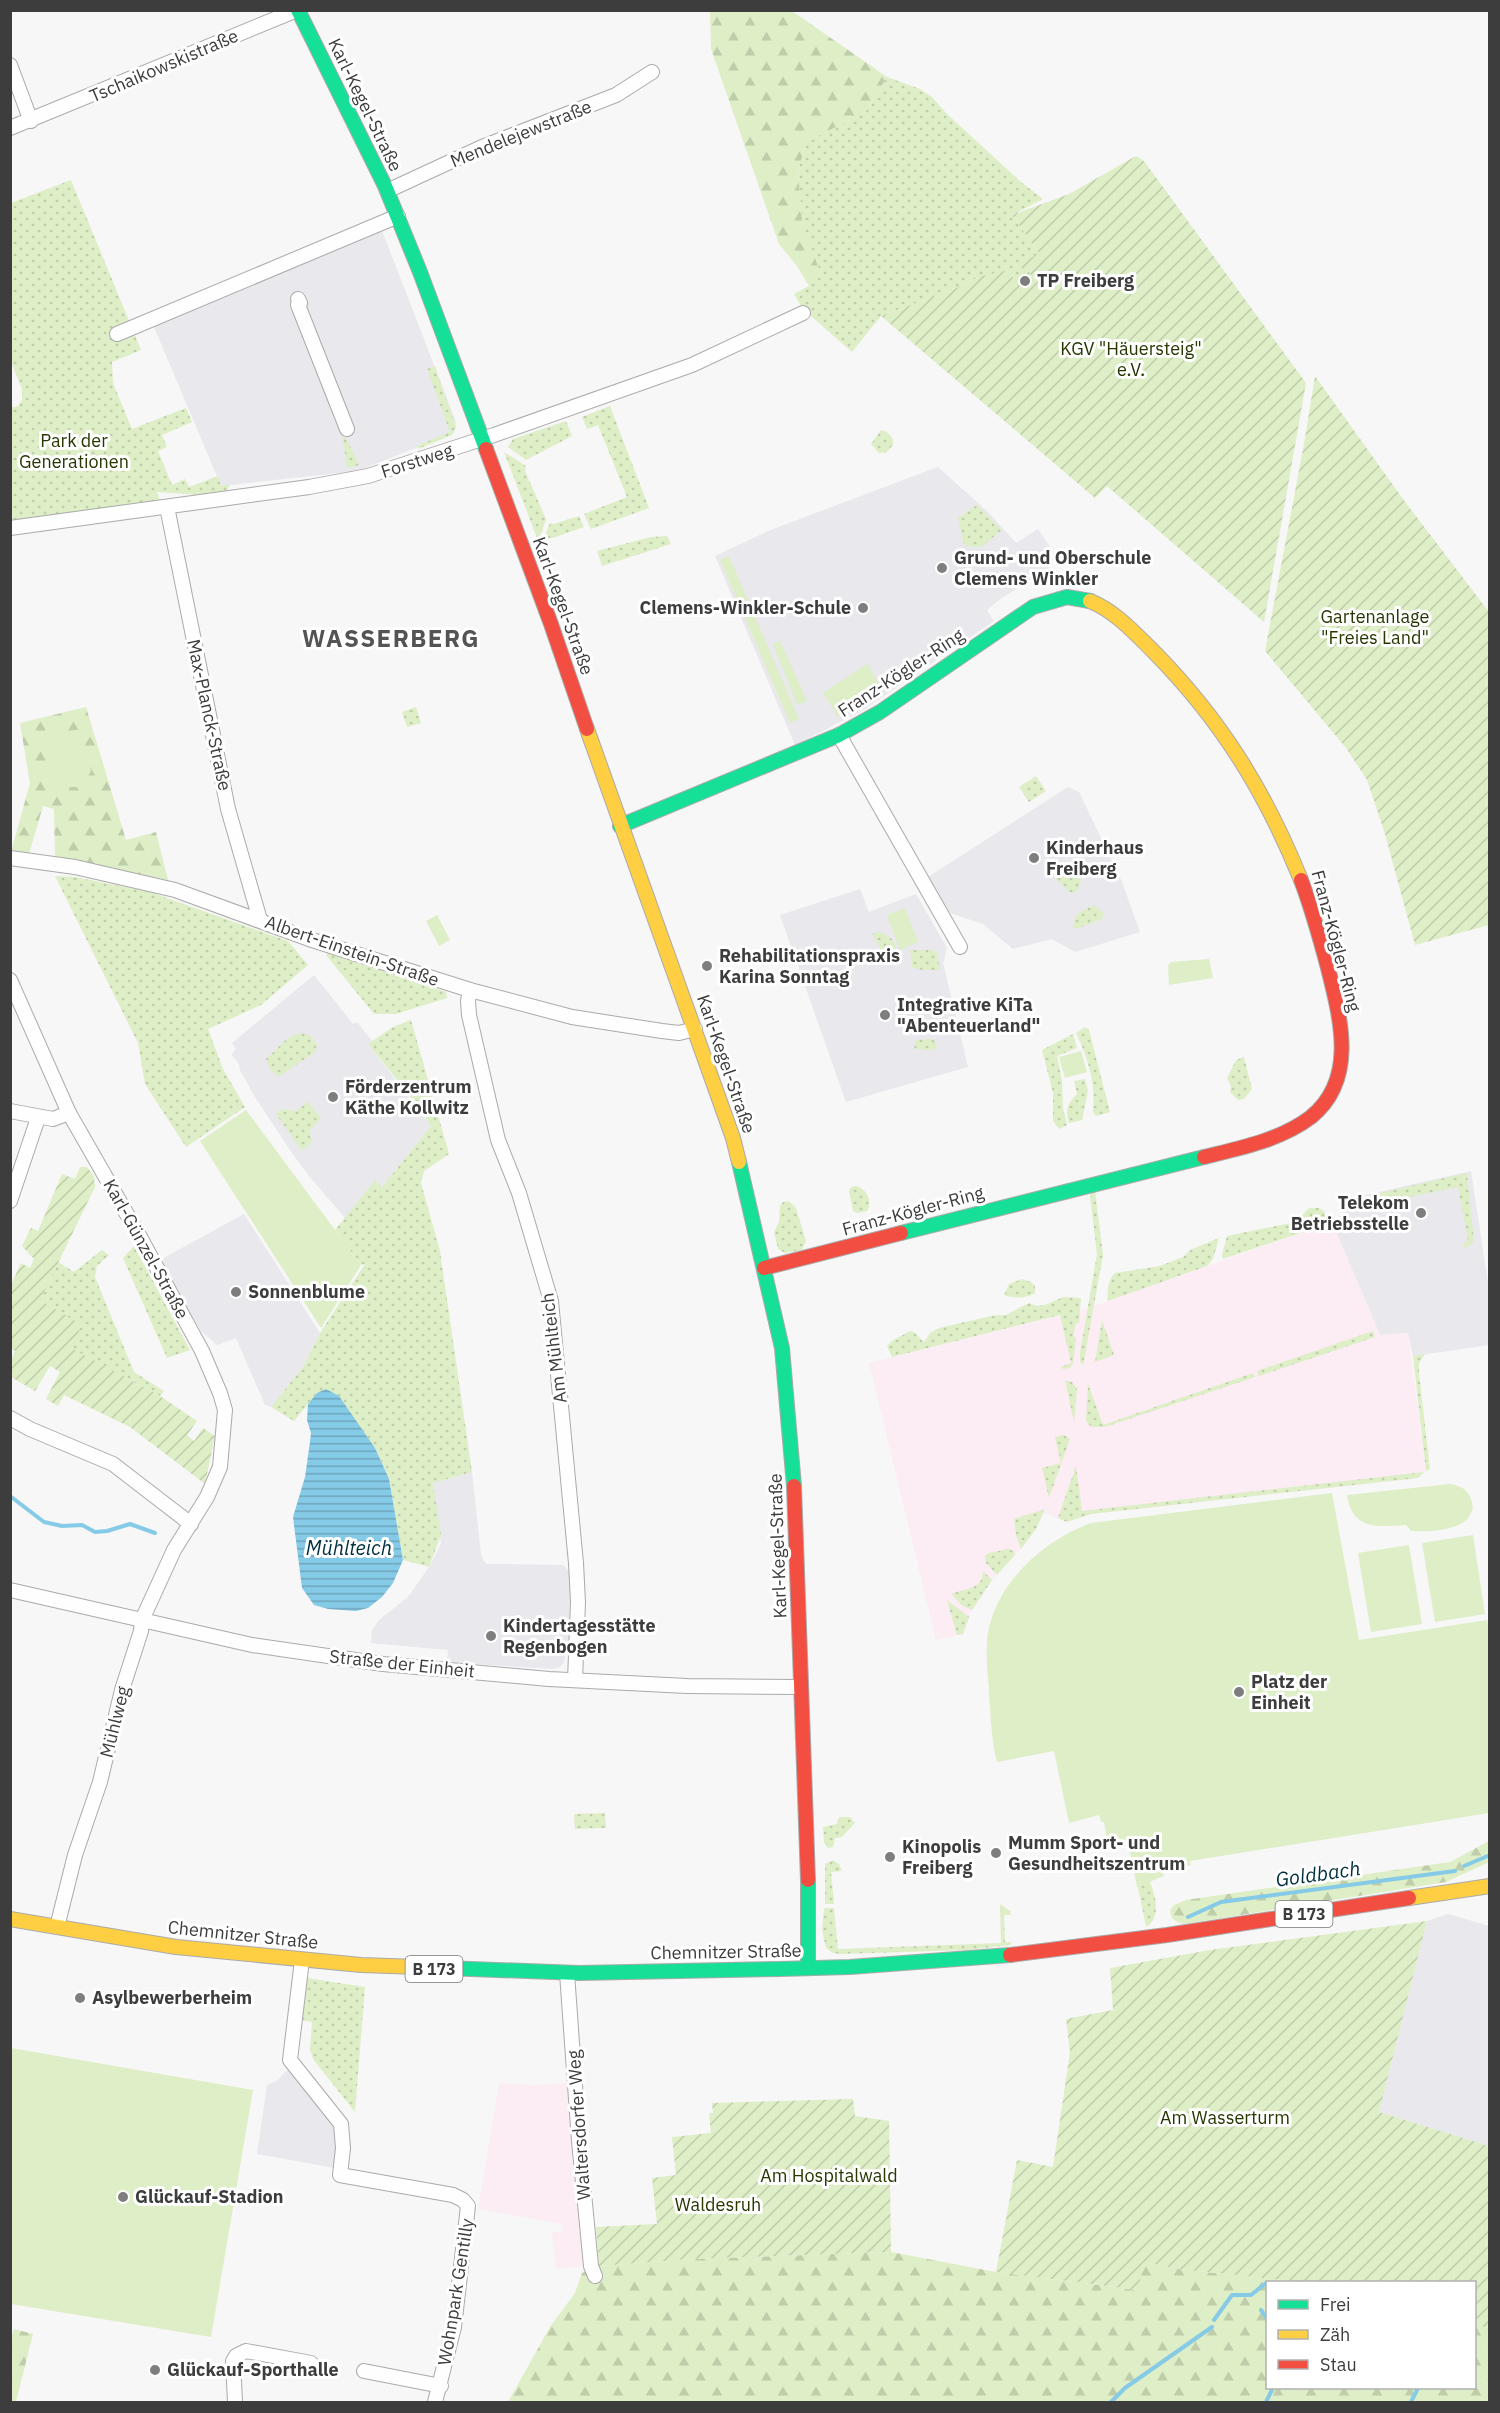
<svg xmlns="http://www.w3.org/2000/svg" width="1500" height="2413" viewBox="0 0 1500 2413" font-family="'IBM Plex Sans',sans-serif">
  <defs>
    <pattern id="grass-dots" width="8" height="8" patternUnits="userSpaceOnUse" patternTransform="scale(1.5)"><rect width="8" height="8" fill="#deeec6"/><path d="M2 2h.1M6 6h.1" fill="none" stroke="#bfcdab" stroke-width="1.8" stroke-linecap="round"/></pattern>
    <pattern id="forest-firs" width="22" height="20" patternUnits="userSpaceOnUse" patternTransform="scale(1.5)"><rect width="22" height="20" fill="#deeec6"/><path d="M5 1l3.5 6h-7zM16 11l3.5 6h-7z" fill="#bfcdab"/></pattern>
    <pattern id="garden-furrows" width="10" height="10" patternUnits="userSpaceOnUse" patternTransform="scale(1.5)"><rect width="10" height="10" fill="#deeec6"/><path d="M-1 1l2-2M0 10L10 0M9 11l2-2" fill="none" stroke="#bfcdab"/></pattern>
    <pattern id="water-rules" width="6" height="5" patternUnits="userSpaceOnUse" patternTransform="scale(1.5)"><rect width="6" height="5" fill="#85cae6"/><path d="M0 2.5h6" fill="none" stroke="#6ea5bc"/></pattern>
  </defs>
  <rect width="100%" height="100%" fill="#f7f7f7"/>
  <g fill="#e8e8ed">
    <polygon points="381,228 456,422 454,433 357,471 221,486 152,322"/>
    <polygon points="938,467 988,512 1016,543 1038,529 1050,547 1044,551 1053,565 999,600 987,610 994,621 862,711 795,745 715,556 768,531"/>
    <polygon points="1068,787 1079,792 1122,882 1140,932 1075,952 1052,939 1013,949 983,924 950,913 928,877"/>
    <polygon points="860,889 869,912 916,894 947,948 943,963 968,1067 846,1102 780,915"/>
    <polygon points="314,975 353,1024 357,1022 372,1041 368,1044 431,1126 382,1187 375,1181 345,1218 309,1176 292,1153 255,1097 240,1070 239,1064 231,1054 236,1049 232,1043"/>
    <polygon points="1471,1171 1489,1290 1489,1345 1413,1356 1408,1333 1380,1335 1332,1222 1366,1195"/>
    <polygon points="244,1214 320,1333 303,1367 271,1407 265,1405 236,1338 217,1345 201,1331 160,1260"/>
    <polygon points="472,1472 481,1555 484,1561 487,1564 563,1565 570,1572 569,1649 566,1649 564,1662 560,1667 553,1669 447,1662 448,1650 371,1643 372,1630 379,1620 408,1597 429,1567 441,1544 433,1483"/>
    <polygon points="1448,1914 1489,1926 1489,2146 1379,2112 1427,1921"/>
    <polygon points="288,2069 336,2128 338,2144 335,2168 257,2154 267,2085 278,2080"/>
  </g>
  <g fill="#fbedf3">
    <polygon points="1332,1222 1380,1335 1408,1333 1426,1471 1418,1478 1091,1514 1067,1522 1044,1513 1024,1546 989,1582 970,1614 963,1634 936,1640 869,1363 1083,1310"/>
    <polygon points="499,2083 533,2085 567,2083 586,2266 556,2269 552,2232 563,2231 562,2224 478,2209"/>
  </g>
  <g fill="url(#grass-dots)">
    <polygon points="887,77 920,89 932,97 947,114 1021,182 1043,199 1012,215 1039,253 1031,278 1024,287 981,276 956,288 881,316 852,352 802,308 794,294 809,286 821,275 802,222 798,170 807,141 865,113"/>
    <polygon points="71,180 141,350 112,362 113,383 132,429 186,408 192,422 162,435 167,447 158,451 172,485 185,479 189,487 218,476 221,486 230,484 226,493 217,496 157,492 160,501 11,524 10,408 18,406 22,400 22,389 11,362 11,203"/>
    <polygon points="435,366 456,427 452,435 418,449 417,446 450,432 427,369"/>
    <polygon points="610,406 649,508 591,529 584,514 627,497 598,425 587,429 582,417"/>
    <polygon points="566,421 572,436 526,460 508,447 513,439"/>
    <polygon points="881,430 887,432 893,439 893,445 887,452 879,453 871,444"/>
    <polygon points="343,431 359,465 347,468 342,432"/>
    <polygon points="504,452 526,466 525,471 546,519 540,537 537,538"/>
    <polygon points="977,505 1002,530 981,547 966,546 963,542 958,518"/>
    <polygon points="579,516 584,527 553,538 544,538 550,523 554,524"/>
    <polygon points="667,536 671,544 602,566 597,551 651,537"/>
    <polygon points="416,707 421,723 407,727 402,712"/>
    <polygon points="1036,776 1046,791 1029,802 1019,787"/>
    <polygon points="1059,861 1070,863 1081,881 1076,892 1071,893 1055,878 1053,866"/>
    <polygon points="55,876 75,877 150,892 288,941 308,965 261,1005 208,1029 223,1069 245,1107 186,1147 145,1084 138,1043"/>
    <polygon points="1093,905 1104,913 1102,919 1076,929 1073,927 1076,915"/>
    <path d="M878 932C889 934 899 943 895 954L890 959 884 955 872 934Z"/>
    <polygon points="910,950 932,950 937,953 940,970 922,970 912,967"/>
    <polygon points="328,953 446,992 447,998 396,1014 374,1014 326,955"/>
    <polygon points="411,1020 449,1154 424,1171 421,1183 440,1251 472,1472 433,1483 441,1535 429,1567 403,1560 389,1479 375,1448 327,1389 317,1393 294,1421 271,1407 303,1367 320,1333 365,1264 361,1265 335,1230 375,1180 382,1187 431,1126 410,1096 368,1044 393,1027"/>
    <path d="M1085 1027 1089 1030 1110 1112 1096 1116 1093 1112C1096 1084 1088 1058 1076 1033Z"/>
    <polygon points="300,1033 309,1035 317,1044 315,1052 278,1077 270,1069 266,1059 288,1038"/>
    <polygon points="1073,1034 1077,1048 1057,1056 1062,1080 1063,1108 1067,1125 1059,1129 1053,1121 1053,1093 1042,1050"/>
    <polygon points="931,1039 935,1041 937,1046 934,1050 914,1049 916,1040"/>
    <polygon points="1244,1057 1252,1089 1244,1099 1238,1100 1230,1092 1231,1086 1227,1078 1236,1060"/>
    <path d="M1085 1079 1088 1091 1082 1120 1069 1123C1065 1109 1067 1104 1077 1094L1074 1081Z"/>
    <polygon points="308,1102 321,1118 309,1131 309,1135 313,1141 302,1151 276,1114 282,1109 296,1111"/>
    <polygon points="1467,1173 1474,1241 1471,1245 1464,1248 1463,1244 1468,1241 1458,1187 1380,1203 1375,1198 1376,1194"/>
    <path d="M856 1186C867 1189 873 1202 867 1211L857 1213 853 1211 849 1191 851 1187Z"/>
    <polygon points="1095,1191 1103,1255 1083,1366 1080,1361 1080,1353 1097,1254 1090,1196 1091,1193"/>
    <polygon points="789,1201 796,1208 806,1241 802,1250 785,1253 778,1249 774,1232 779,1222 780,1206 783,1202"/>
    <polygon points="1309,1208 1319,1208 1324,1211 1326,1220 1324,1225 1223,1259 1222,1255 1227,1236 1291,1223 1298,1220"/>
    <path d="M1219 1238 1213 1259 1207 1266 1108 1301C1107 1293 1108 1279 1115 1273L1160 1266 1183 1257 1190 1250Z"/>
    <polygon points="134,1246 190,1350 167,1358 123,1258"/>
    <polygon points="102,1250 109,1255 97,1266 95,1277 134,1372 164,1391 160,1396 70,1348 39,1300 58,1262 74,1272"/>
    <path d="M1022 1279 1031 1282 1035 1286V1293C1028 1298 1013 1299 1004 1295L1009 1284Z"/>
    <path d="M1063 1297 1081 1298 1079 1323H1076L1073 1336 1076 1338 1073 1363 1070 1368 1063 1369 1061 1367 1071 1363 1060 1315 892 1357 887 1346 892 1341 910 1331 914 1332 924 1342 931 1332 939 1328 996 1315H1006L1029 1303C1041 1310 1051 1302 1063 1297Z"/>
    <polygon points="1102,1320 1114,1355 1095,1362"/>
    <polygon points="1373,1331 1375,1337 1259,1376 1257,1371"/>
    <polygon points="1425,1354 1419,1363 1419,1373 1430,1469 1426,1471 1413,1356"/>
    <polygon points="1253,1373 1255,1377 1105,1427 1091,1427 1086,1421 1088,1384 1103,1425"/>
    <polygon points="1065,1380 1072,1382 1077,1389 1074,1422"/>
    <polygon points="1064,1435 1070,1439 1049,1498 1042,1468 1061,1463 1055,1437"/>
    <polygon points="1076,1466 1082,1511 1424,1472 1418,1478 1091,1514 1067,1522 1058,1518"/>
    <polygon points="1045,1509 1036,1529 1021,1549 1016,1535 1014,1519"/>
    <polygon points="1008,1549 1014,1551 1015,1555 997,1575 986,1563 985,1556 989,1553"/>
    <path d="M983 1571 992 1580 972 1610 961 1605 952 1594C965 1588 983 1590 983 1571Z"/>
    <polygon points="947,1600 969,1617 963,1634 957,1635"/>
    <polygon points="605,1813 606,1828 575,1829 574,1814"/>
    <polygon points="839,1817 850,1817 855,1823 842,1837 835,1838 833,1847 828,1848 824,1842 823,1827 837,1824"/>
    <path d="M1128 1840C1139 1860 1171 1908 1148 1926H1146Z"/>
    <polygon points="833,1860 839,1864 842,1871 831,1872 834,1904 825,1904 825,1864"/>
    <polygon points="1000,1904 1010,1911 1011,1915 1004,1915 1005,1942 1011,1942 1011,1945 966,1950 840,1954 833,1953 826,1948 822,1930 824,1908 834,1908 838,1949 1001,1943"/>
    <polygon points="307,1978 365,1987 355,2112 313,2059 310,2049 312,2022 301,2020"/>
  </g>
  <g fill="url(#forest-firs)">
    <polygon points="710,11 792,11 887,77 865,113 807,141 798,170 802,221 821,275 809,286 797,266 779,244 711,49"/>
    <polygon points="86,707 126,840 156,832 168,880 55,857 54,809 43,806 29,854 11,852 30,783 20,723"/>
    <path d="M1489 1841V1862L1446 1882 1184 1924C1175 1922 1171 1920 1170 1910L1174 1905 1186 1900 1450 1862Z"/>
    <polygon points="891,2252 996,2272 1137,2290 1144,2262 1178,2269 1300,2282 1268,2282 1268,2388 1474,2388 1475,2325 1489,2328 1489,2402 508,2402 550,2327 575,2293 582,2273 599,2266 690,2259"/>
    <polygon points="14,2329 33,2334 16,2402 11,2402 10,2342"/>
  </g>
  <g fill="url(#garden-furrows)">
    <polygon points="1136,156 1144,161 1306,383 1264,622 1107,486 1095,498 881,316 956,288 981,276 1005,271 1024,287 1032,275 1020,265 1039,253 1012,215 1069,194"/>
    <polygon points="1315,376 1403,499 1489,612 1489,925 1415,945 1385,834 1367,780 1346,748 1265,651 1304,444"/>
    <polygon points="80,1167 87,1167 94,1176 95,1187 40,1300 82,1325 71,1348 160,1396 197,1421 187,1435 194,1441 203,1428 215,1436 205,1484 130,1427 64,1395 58,1406 46,1399 60,1372 50,1366 35,1391 11,1377 11,1361 15,1351 11,1348 11,1285 21,1263 30,1268 34,1259 22,1246 31,1228 38,1231 62,1174 75,1179"/>
    <polygon points="1427,1921 1379,2112 1489,2146 1489,2328 1475,2325 1474,2282 1300,2282 1178,2269 1144,2262 1138,2290 996,2272 1017,2160 1053,2167 1070,2052 1066,2019 1113,2010 1110,1968 1210,1950"/>
    <polygon points="853,2099 855,2116 889,2121 891,2252 690,2259 599,2266 596,2227 657,2224 652,2178 676,2175 672,2137 711,2133 709,2113 713,2113 712,2103"/>
  </g>
  <g fill="#deeec6">
    <polygon points="729,556 799,719 790,723 720,560"/>
    <polygon points="780,641 807,701 797,705 773,644"/>
    <polygon points="867,664 882,688 838,717 823,693"/>
    <polygon points="81,729 91,771 82,787 51,787 41,736"/>
    <polygon points="905,908 918,942 900,950 887,915"/>
    <polygon points="437,915 450,940 439,946 426,921"/>
    <polygon points="1209,959 1213,978 1169,985 1168,965 1171,962"/>
    <polygon points="1081,1051 1087,1072 1065,1078 1059,1057"/>
    <polygon points="246,1110 361,1265 321,1328 200,1141"/>
    <path d="M1450 1484C1466 1487 1471 1493 1473 1508 1471 1513 1469 1518 1465 1521 1453 1531 1426 1532 1411 1531L1406 1525C1377 1527 1352 1530 1347 1495Z"/>
    <path d="M1332 1493 1359 1640 1487 1620 1490 1633 1489 1813 1190 1861 1191 1865 1162 1872 1164 1876 1137 1887 1128 1841 1108 1844 1104 1822H1101L1099 1815 1069 1823 1054 1751 997 1762C991 1740 991 1717 989 1693 988 1674 985 1653 988 1633 997 1582 1044 1540 1091 1523Z"/>
    <polygon points="1473,1535 1485,1614 1435,1622 1422,1543"/>
    <polygon points="1409,1545 1422,1624 1371,1632 1358,1553"/>
    <polygon points="11,2048 253,2090 211,2337 11,2304"/>
  </g>
  <polygon fill="url(#water-rules)" points="326,1389 339,1396 375,1448 389,1479 403,1560 393,1583 382,1597 368,1608 356,1611 328,1609 314,1605 302,1588 293,1517 305,1477 310,1442 311,1433 307,1420 308,1404 317,1393"/>
  <g fill="none" stroke-linecap="round" stroke-linejoin="round">
    <g stroke="#85cae6" stroke-width="4">
      <polyline points="10,1496 44,1522 62,1526 82,1525 95,1532 107,1531 130,1524 155,1533"/>
      <polyline points="1464,1866 1490,1855"/>
      <polyline points="1188,1917 1221,1902 1455,1871"/>
      <polyline points="1261,2310 1268,2320"/>
      <polyline points="1214,2320 1232,2295 1251,2295 1266,2283"/>
      <polyline points="1111,2402 1125,2388 1212,2327"/>
      <polyline points="1266,2402 1273,2388"/>
      <polyline points="1411,2402 1418,2388"/>
    </g>
    <g stroke="#aaaaab" stroke-width="16">
      <g id="street">
        <polyline points="10,65 31,121"/>
        <polyline points="10,128 297,10"/>
        <polyline points="387,191 482,147 616,95 652,72"/>
        <polyline points="298,299 300,303 298,305 347,429"/>
        <polyline points="117,334 398,216"/>
        <polyline points="167,507 228,809 260,920"/>
        <polyline points="10,528 309,487 368,476 494,435 692,365 803,313"/>
        <polyline points="839,735 960,947"/>
        <polyline points="10,858 75,867 175,890 309,939 470,990 572,1017 662,1031 679,1033 695,1029"/>
        <polyline points="10,980 69,1113 140,1237 202,1351 220,1393 225,1410 220,1467 207,1497 174,1550 142,1620 141,1631 122,1690 100,1782 75,1855 57,1927"/>
        <polyline points="470,990 468,1001 469,1015 498,1140 519,1193 551,1301 576,1563 578,1602 575,1680"/>
        <polyline points="10,1111 53,1119 69,1113"/>
        <polyline points="10,1201 38,1118"/>
        <polyline points="10,1418 30,1429 113,1464 191,1524"/>
        <polyline points="10,1590 252,1645 383,1664 549,1679 687,1686 800,1687"/>
        <polyline points="302,1960 290,2060 341,2124 343,2148 340,2175 453,2195 463,2200 468,2206 454,2327 435,2402"/>
        <polyline points="567,1973 579,2141 591,2266 595,2276"/>
        <polyline points="364,2371 441,2386"/>
        <polyline points="235,2402 233,2361 236,2356 246,2351 311,2363"/>
      </g>
    </g>
    <g stroke="#aaaaab" stroke-width="16">
      <g id="fast">
        <polyline points="298,10 385,186 420,272 486,449"/>
        <polyline points="620,826 839,735 880,712 1033,607 1067,597 1090,601"/>
        <polyline points="739,1162 782,1348 794,1486"/>
        <polyline points="901,1233 1204,1157"/>
        <polyline points="808,1880 808,1968"/>
        <polyline points="418,1967 579,1973 780,1969 850,1967 1010,1955"/>
      </g>
    </g>
    <g stroke="#aaaaab" stroke-width="16">
      <g id="slow">
        <path d="M1090 601C1115 611 1135 633 1154 652 1221 720 1265 791 1301 880"/>
        <polyline points="587,729 733,1138 739,1162"/>
        <polyline points="1409,1898 1490,1886"/>
        <polyline points="10,1919 176,1947 361,1965 418,1967"/>
      </g>
    </g>
    <g stroke="#aaaaab" stroke-width="16">
      <g id="jam">
        <polyline points="486,449 551,624 587,729"/>
        <path d="M1204 1157C1240 1148 1281 1140 1311 1117 1358 1079 1340 1017 1328 968 1320 938 1312 909 1301 880"/>
        <polyline points="764,1268 901,1233"/>
        <polyline points="794,1486 808,1880"/>
        <polyline points="1010,1955 1167,1935 1409,1898"/>
      </g>
    </g>
    <use href="#street" stroke="#fefefe" stroke-width="14"/>
    <use href="#fast" stroke="#16e098" stroke-width="14"/>
    <use href="#slow" stroke="#ffcf43" stroke-width="14"/>
    <use href="#jam" stroke="#f24e42" stroke-width="14"/>
  </g>
  <g fill="#7e7e7e" stroke="#fff" stroke-width="2">
    <circle cx="1025" cy="281" r="6"/>
    <circle cx="942" cy="568" r="6"/>
    <circle cx="863" cy="608" r="6"/>
    <circle cx="1034" cy="858" r="6"/>
    <circle cx="707" cy="966" r="6"/>
    <circle cx="885" cy="1015" r="6"/>
    <circle cx="333" cy="1097" r="6"/>
    <circle cx="1421" cy="1213" r="6"/>
    <circle cx="236" cy="1292" r="6"/>
    <circle cx="491" cy="1636" r="6"/>
    <circle cx="1239" cy="1692" r="6"/>
    <circle cx="996" cy="1853" r="6"/>
    <circle cx="890" cy="1857" r="6"/>
    <circle cx="80" cy="1998" r="6"/>
    <circle cx="123" cy="2197" r="6"/>
    <circle cx="155" cy="2370" r="6"/>
  </g>
  <g text-anchor="middle" stroke-width="6" stroke-linejoin="round" paint-order="stroke">
    <g fill="#fff" stroke="#777" stroke-width="1.5">
      <rect x="1275.5" y="1901" width="57" height="26" rx="4.5"/>
      <rect x="405.5" y="1956" width="57" height="26" rx="4.5"/>
    </g>
    <g font-size="16" font-weight="bold" fill="#3d3d3d">
      <text x="1304" y="1920">B 173</text>
      <text x="434" y="1975">B 173</text>
    </g>
    <g font-size="18" fill="#3d3d3d" stroke="#fff">
      <text transform="translate(164 66) rotate(-23)" y="6">Tschaikowskistraße</text>
      <text transform="translate(365 105) rotate(64)" y="6">Karl-Kegel-Straße</text>
      <text transform="translate(521 134) rotate(-22)" y="6">Mendelejewstraße</text>
      <text transform="translate(417 461) rotate(-18)" y="6">Forstweg</text>
      <text transform="translate(563 606) rotate(70)" y="6">Karl-Kegel-Straße</text>
      <text transform="translate(901 673) rotate(-33)" y="6">Franz-Kögler-Ring</text>
      <text transform="translate(209 715) rotate(78)" y="6">Max-Planck-Straße</text>
      <text transform="translate(1336 941) rotate(75)" y="6">Franz-Kögler-Ring</text>
      <text transform="translate(352 951) rotate(19)" y="6">Albert-Einstein-Straße</text>
      <text transform="translate(726 1064) rotate(71)" y="6">Karl-Kegel-Straße</text>
      <text transform="translate(913 1211) rotate(-15)" y="6">Franz-Kögler-Ring</text>
      <text transform="translate(146 1249) rotate(61)" y="6">Karl-Günzel-Straße</text>
      <text transform="translate(554 1348) rotate(-97)" y="6">Am Mühlteich</text>
      <text transform="translate(778 1546) rotate(-92)" y="6">Karl-Kegel-Straße</text>
      <text transform="translate(402 1664) rotate(6)" y="6">Straße der Einheit</text>
      <text transform="translate(115 1722) rotate(-76)" y="6">Mühlweg</text>
      <text transform="translate(243 1935) rotate(6)" y="6">Chemnitzer Straße</text>
      <text transform="translate(726 1952) rotate(-1)" y="6">Chemnitzer Straße</text>
      <text transform="translate(579 2125) rotate(-94)" y="6">Waltersdorfer Weg</text>
      <text transform="translate(456 2292) rotate(-81)" y="6">Wohnpark Gentilly</text>
    </g>
    <g font-size="18" font-weight="bold" fill="#3d3d3d" stroke="#fff" text-anchor="start">
      <text x="1037" y="287">TP Freiberg</text>
      <text x="954" y="564">Grund- und Oberschule<tspan x="954" dy="21">Clemens Winkler</tspan></text>
      <text x="851" y="614" text-anchor="end">Clemens-Winkler-Schule</text>
      <text x="1046" y="854">Kinderhaus<tspan x="1046" dy="21">Freiberg</tspan></text>
      <text x="719" y="962">Rehabilitationspraxis<tspan x="719" dy="21">Karina Sonntag</tspan></text>
      <text x="897" y="1011">Integrative KiTa<tspan x="897" dy="21">"Abenteuerland"</tspan></text>
      <text x="345" y="1093">Förderzentrum<tspan x="345" dy="21">Käthe Kollwitz</tspan></text>
      <text x="1409" y="1209" text-anchor="end">Telekom<tspan x="1409" dy="21">Betriebsstelle</tspan></text>
      <text x="248" y="1298">Sonnenblume</text>
      <text x="503" y="1632">Kindertagesstätte<tspan x="503" dy="21">Regenbogen</tspan></text>
      <text x="1251" y="1688">Platz der<tspan x="1251" dy="21">Einheit</tspan></text>
      <text x="1008" y="1849">Mumm Sport- und<tspan x="1008" dy="21">Gesundheitszentrum</tspan></text>
      <text x="902" y="1853">Kinopolis<tspan x="902" dy="21">Freiberg</tspan></text>
      <text x="92" y="2004">Asylbewerberheim</text>
      <text x="135" y="2203">Glückauf-Stadion</text>
      <text x="167" y="2376">Glückauf-Sporthalle</text>
    </g>
    <g font-size="18" fill="#263800" stroke="#fff">
      <text x="1131" y="355">KGV "Häuersteig"<tspan x="1131" dy="21">e.V.</tspan></text>
      <text x="74" y="447">Park der<tspan x="74" dy="21">Generationen</tspan></text>
      <text x="1375" y="623">Gartenanlage<tspan x="1375" dy="21">"Freies Land"</tspan></text>
      <text x="1225" y="2124">Am Wasserturm</text>
      <text x="829" y="2182">Am Hospitalwald</text>
      <text x="718" y="2211">Waldesruh</text>
    </g>
    <g font-size="20" font-style="italic" fill="#003040" stroke="#fff">
      <text x="349" y="1555">Mühlteich</text>
      <text transform="translate(1318 1874) rotate(-8)" y="7">Goldbach</text>
    </g>
    <g font-size="24" font-weight="bold" letter-spacing="1.5" fill="#545455" stroke="#fff">
      <text x="391" y="647">WASSERBERG</text>
    </g>
  </g>
  <rect width="1500" height="2413" fill="none" stroke="#3d3d3d" stroke-width="24"/>
  <rect x="1266" y="2281" width="210" height="108" fill="#ffffff" stroke="#b1b1b1" stroke-width="1.5"/>
  <rect x="1278" y="2300" width="30" height="9" fill="#16e098" stroke="#b1b1b1" stroke-width="1.5"/>
  <text x="1320" y="2311" font-size="18" fill="#3d3d3d">Frei</text>
  <rect x="1278" y="2330" width="30" height="9" fill="#ffcf43" stroke="#b1b1b1" stroke-width="1.5"/>
  <text x="1320" y="2341" font-size="18" fill="#3d3d3d">Zäh</text>
  <rect x="1278" y="2360" width="30" height="9" fill="#f24e42" stroke="#b1b1b1" stroke-width="1.5"/>
  <text x="1320" y="2371" font-size="18" fill="#3d3d3d">Stau</text>
</svg>
